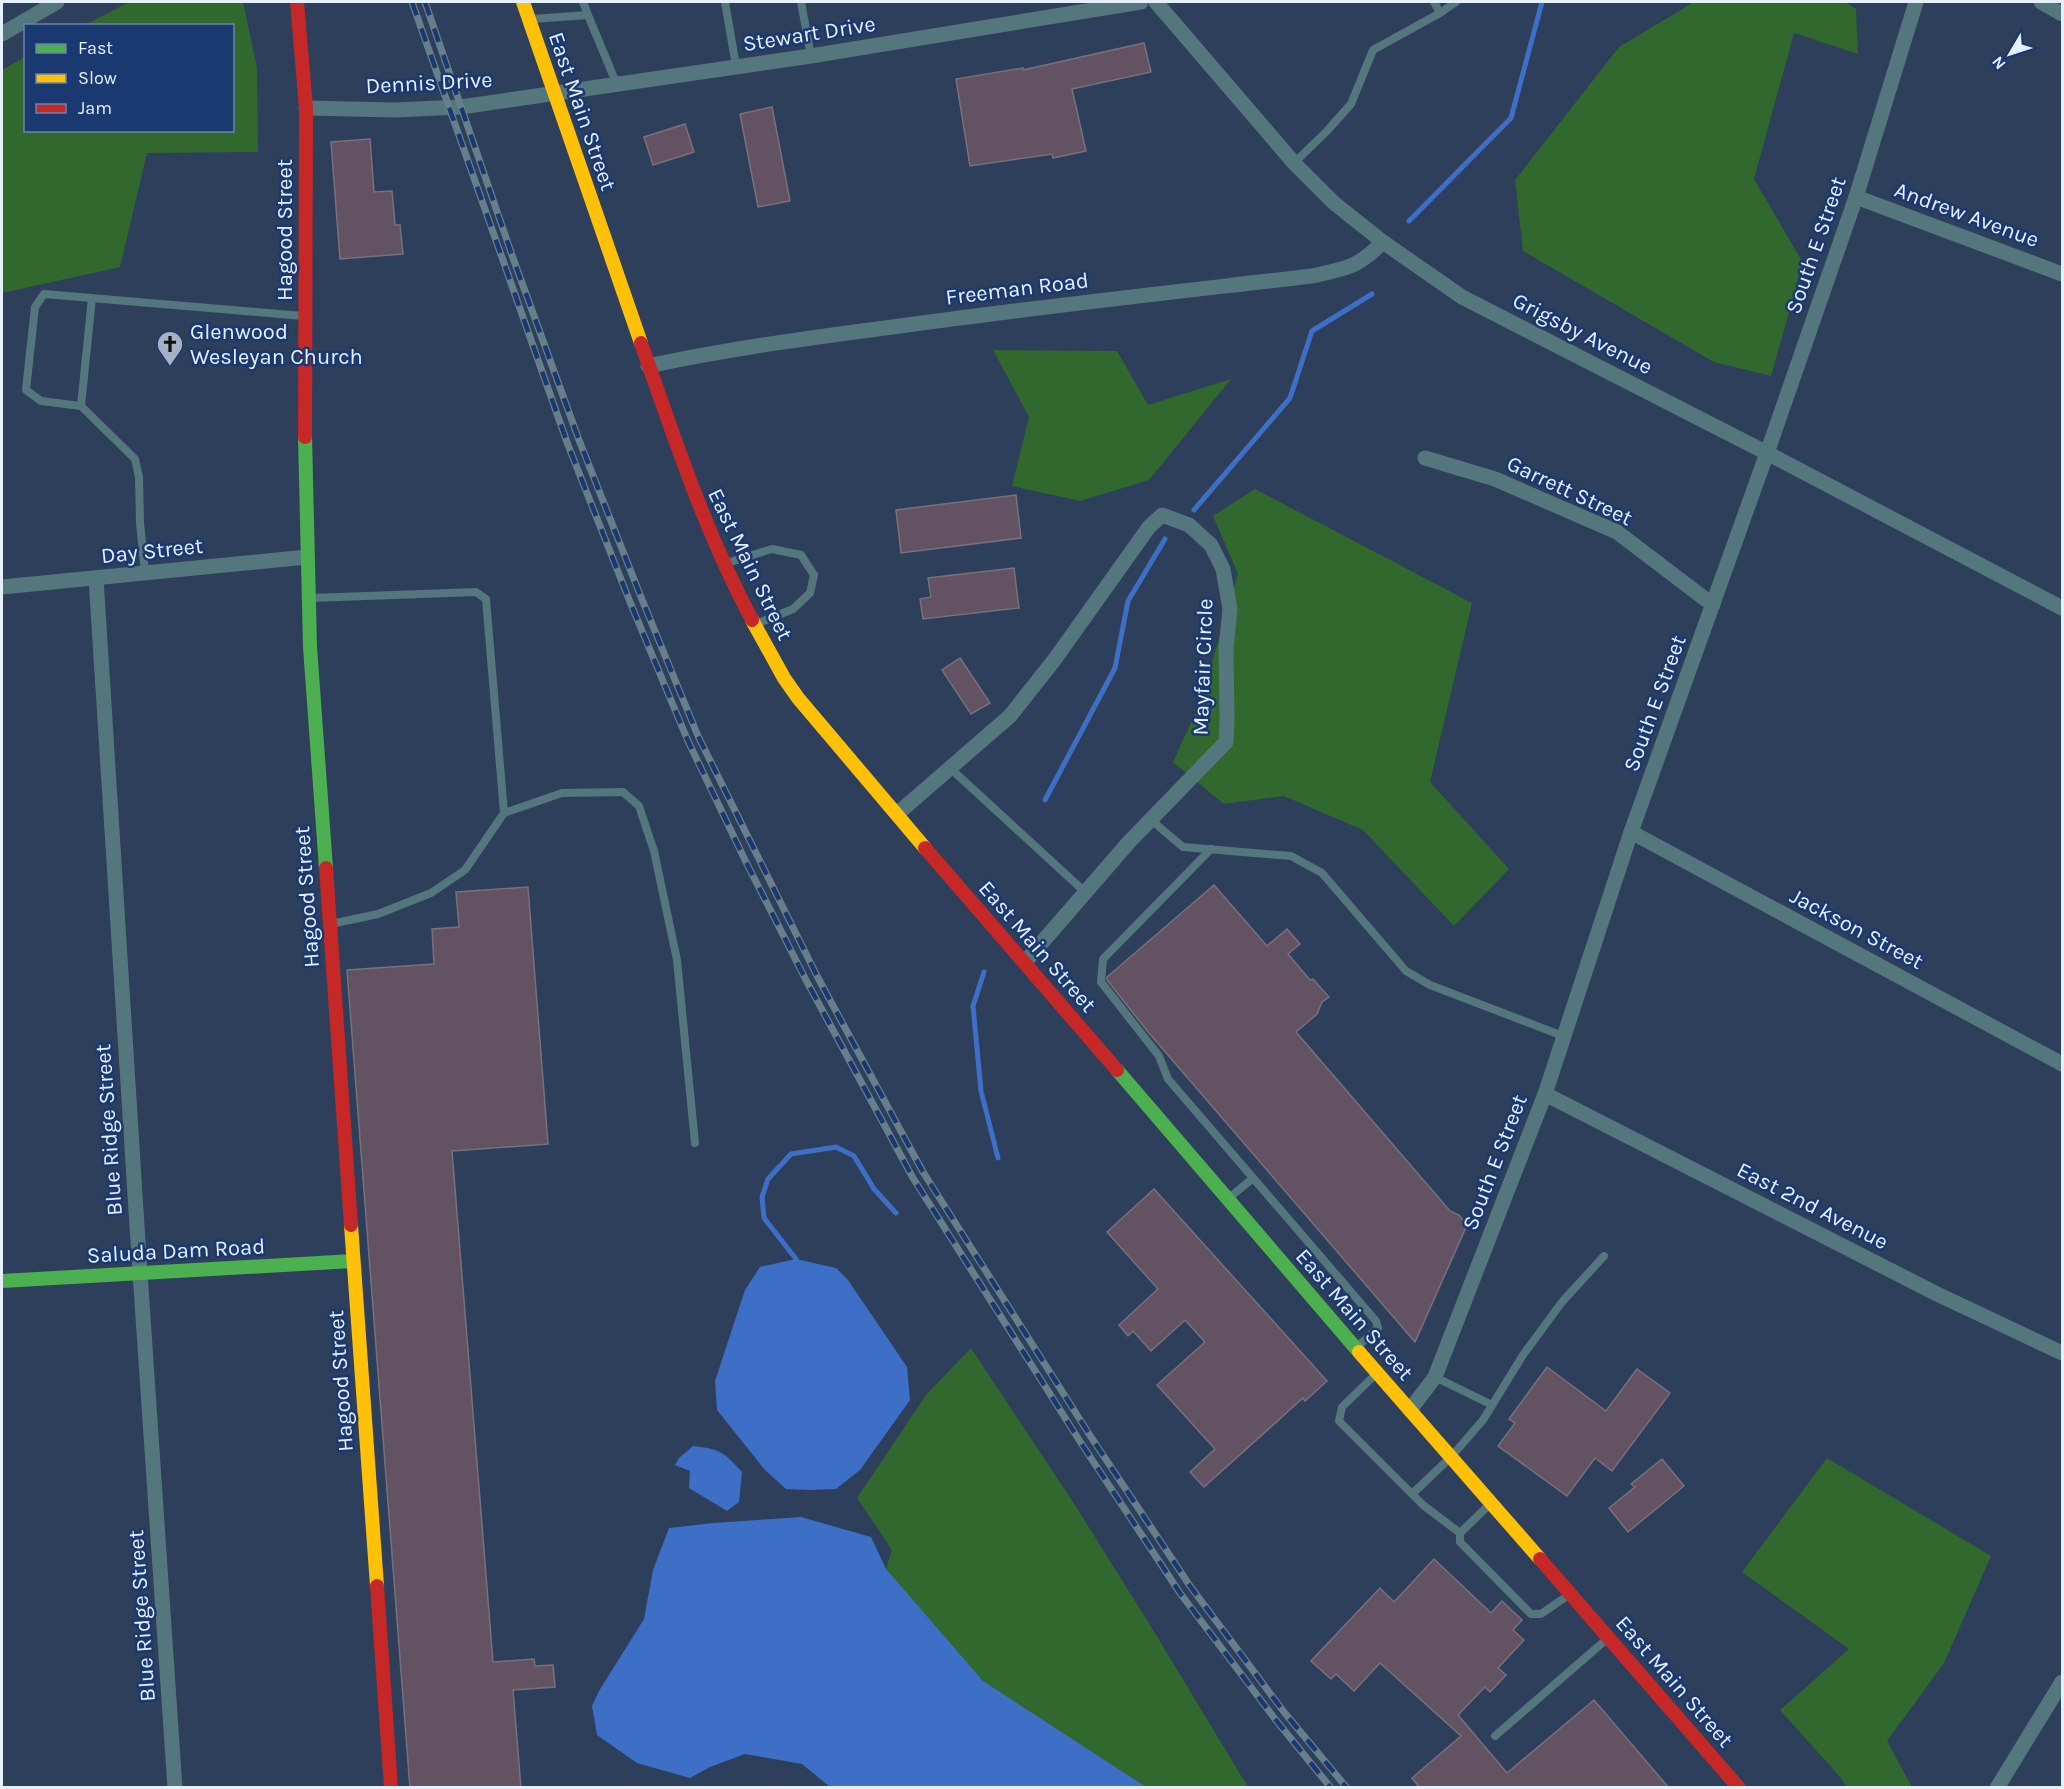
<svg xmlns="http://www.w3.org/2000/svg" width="2064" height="1789" viewBox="0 0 2064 1789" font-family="Karla,sans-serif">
  <rect width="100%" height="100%" fill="#2e3f5c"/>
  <g fill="#31682e">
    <polygon points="129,2 243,2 257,68 258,152 147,153 120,267 2,293 2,70 25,57 26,130 232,130 232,26 85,25"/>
    <polygon points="1694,2 1845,2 1856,9 1858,54 1794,33 1754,179 1803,263 1771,376 1714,362 1523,251 1515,180 1619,47"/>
    <polygon points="993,350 1117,351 1148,405 1231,379 1149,480 1080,501 1012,486 1029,417"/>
    <polygon points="1255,489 1472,603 1430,782 1509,869 1454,926 1363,830 1284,796 1224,804 1173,762 1200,703 1238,574 1213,516"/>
    <polygon points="971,1348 1073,1502 1150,1625 1248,1787 1119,1787 876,1600 892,1550 857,1498 926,1395"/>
    <polygon points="1827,1458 1991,1556 1944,1663 1887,1741 1912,1787 1846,1787 1841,1778 1780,1710 1849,1649 1742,1572"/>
  </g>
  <g fill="#3d6fc6">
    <polygon points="796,1259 836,1268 848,1280 907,1367 910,1400 860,1470 836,1489 808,1490 786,1489 765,1470 717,1410 715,1381 745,1290 760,1267"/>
    <path d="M693 1446C720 1449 724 1452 742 1472L739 1502 727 1511 689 1488 690 1471 675 1465 679 1458Z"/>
    <polygon points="801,1517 871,1537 886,1569 983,1681 1146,1787 830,1787 802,1764 745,1754 710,1767 690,1778 637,1763 597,1735 592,1706 599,1691 644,1619 653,1570 669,1528 714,1523"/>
  </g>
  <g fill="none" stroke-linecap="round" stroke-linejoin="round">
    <g stroke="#3d6fc6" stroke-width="5">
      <polyline points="1409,221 1511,118 1542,2"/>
      <polyline points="1194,510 1290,398 1312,331 1372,294"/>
      <polyline points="1045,800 1115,668 1128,601 1165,539"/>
      <polyline points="984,972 973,1006 981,1091 998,1158"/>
      <polyline points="796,1259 764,1218 762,1197 768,1179 791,1154 836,1147 854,1156 874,1189 896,1213"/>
    </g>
  </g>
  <g fill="#635362" stroke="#78707d" stroke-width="1.5">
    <polygon points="1144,43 1151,72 1072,89 1086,151 1053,158 1052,154 970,166 956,79 1023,68 1023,70"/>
    <polygon points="772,107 790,201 758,207 740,114"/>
    <polygon points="685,124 694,152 653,165 644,137"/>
    <polygon points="370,139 374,192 392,191 395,225 400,225 403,254 340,259 331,142"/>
    <polygon points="1016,495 1021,538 901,553 896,510"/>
    <polygon points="1014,568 1019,608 923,619 920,599 931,597 928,578"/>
    <polygon points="960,658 990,703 971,714 942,670"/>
    <polygon points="1214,885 1267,946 1287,929 1300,944 1288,954 1310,980 1313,979 1329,997 1322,1002 1317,1014 1296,1032 1450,1211 1459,1215 1467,1225 1415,1342 1149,1033 1107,980 1107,977"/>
    <polygon points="528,887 548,1144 452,1151 493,1662 534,1659 535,1666 553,1665 555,1687 513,1690 521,1788 410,1788 347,970 434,964 432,929 459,927 456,892"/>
    <polygon points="1154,1189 1327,1381 1305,1401 1303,1398 1204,1487 1190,1472 1215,1449 1157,1385 1205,1342 1185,1320 1151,1351 1133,1331 1128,1336 1119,1325 1158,1289 1107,1232"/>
    <polygon points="1547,1367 1606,1411 1637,1369 1670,1393 1612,1471 1595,1458 1567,1496 1498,1446 1515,1423 1509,1419"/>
    <polygon points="1662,1459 1684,1486 1628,1532 1609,1508 1635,1487 1631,1484"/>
    <polygon points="1434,1559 1491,1613 1502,1601 1522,1620 1513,1630 1524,1640 1498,1668 1506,1675 1490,1692 1485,1687 1458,1715 1507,1773 1594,1700 1669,1788 1420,1788 1412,1778 1461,1736 1380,1663 1354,1691 1336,1674 1331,1679 1311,1661 1380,1588 1394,1602"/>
  </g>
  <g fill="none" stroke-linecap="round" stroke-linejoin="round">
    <g stroke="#54767d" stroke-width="8">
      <polyline points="725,2 736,66"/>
      <polyline points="801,2 811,56"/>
      <polyline points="1434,2 1440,13"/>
      <polyline points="588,15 617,85"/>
      <polyline points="532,19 588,15 583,2"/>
      <polyline points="1294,163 1327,131 1351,104 1373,50 1440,13 1456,2"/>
      <polyline points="92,298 81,406 41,401 26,390 35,307 44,294 303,316"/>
      <polyline points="81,406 135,459 139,477 140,523 145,572"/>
      <polyline points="724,564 772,549 801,555 814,575 810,593 793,609 756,624"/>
      <polyline points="311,598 476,592 486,599 504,813"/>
      <polyline points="950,768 1085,892"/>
      <polyline points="1151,820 1183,847 1291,856 1322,873 1406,971 1430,985 1563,1036"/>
      <polyline points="1211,849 1103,959 1101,982 1159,1056 1168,1079 1376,1321 1378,1328 1357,1347"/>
      <polyline points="331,924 378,914 431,893 465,870 504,813 562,793 623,792 639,806 654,851 677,960 695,1143"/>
      <polyline points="1229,1198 1253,1178"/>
      <polyline points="1377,1373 1342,1407 1339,1421 1423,1505 1460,1533"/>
      <polyline points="1435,1377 1492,1405"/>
      <polyline points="1412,1494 1451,1457 1483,1420 1523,1355 1562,1302 1604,1256"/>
      <polyline points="1489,1505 1460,1533 1460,1542 1531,1614 1541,1614 1570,1594"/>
      <polyline points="1495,1736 1608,1638"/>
    </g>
    <g stroke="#54767d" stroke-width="15">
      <polyline points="1156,2 1294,163 1334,203 1383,242 1462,297 1767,453 2062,608"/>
      <polyline points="2041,2 2062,14"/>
      <polyline points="2,34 57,2"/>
      <polyline points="306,108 395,110 461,107 811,56 1141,2"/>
      <polyline points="1856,197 2062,274"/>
      <path d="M648 366C732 348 816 337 900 326 1037 307 1175 292 1312 276 1347 268 1357 268 1383 242"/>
      <polyline points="1425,458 1495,479 1617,532 1713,605"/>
      <polyline points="96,578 140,1273 175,1788"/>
      <polyline points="2,587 307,557"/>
      <polyline points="897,814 1010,716 1055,659 1149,527 1162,515 1189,525 1211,545 1223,569 1230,609 1226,648 1227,720 1226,742 1129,842 1025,962"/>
      <polyline points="1631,832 2062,1064"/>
      <polyline points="1545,1094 1937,1294 2062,1353"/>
      <polyline points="1410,1410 1435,1377 1545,1094 1631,832 1767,453 1856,197 1916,2"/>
      <polyline points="1997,1788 2062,1682"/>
    </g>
    <g stroke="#4caf50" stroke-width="14">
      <polyline points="305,437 310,647 326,868"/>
      <polyline points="1117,1070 1359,1352"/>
      <polyline points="2,1281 353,1261"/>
    </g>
    <g stroke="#ffc107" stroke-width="14">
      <polyline points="523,2 641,343"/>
      <polyline points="752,620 784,678 798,698 925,848"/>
      <polyline points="351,1225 377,1586"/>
      <polyline points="1359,1352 1540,1559"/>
    </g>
    <g stroke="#c62828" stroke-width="14">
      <polyline points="297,2 306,108 305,437"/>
      <path d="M641 343C674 437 705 532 752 620"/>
      <polyline points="925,848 1117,1070"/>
      <polyline points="326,868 351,1225"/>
      <polyline points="1540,1559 1739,1788"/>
      <polyline points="377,1586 391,1788"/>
    </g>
    <g stroke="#667f8a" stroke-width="7">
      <g id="rail">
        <polyline points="412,2 568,445 630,602 688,741 746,862 807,982 913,1178 1081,1443 1180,1593 1275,1719 1331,1788"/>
        <polyline points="425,2 513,258 579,440 641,597 698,736 817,976 923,1172 1091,1437 1190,1586 1284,1712 1347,1788"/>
      </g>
    </g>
    <use href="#rail" stroke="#1a3970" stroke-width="4.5" stroke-dasharray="14" stroke-linecap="butt"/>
  </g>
  <defs>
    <g id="church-pin" transform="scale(1.35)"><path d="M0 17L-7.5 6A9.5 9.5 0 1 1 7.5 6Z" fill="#a6b1c4" stroke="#1a3970"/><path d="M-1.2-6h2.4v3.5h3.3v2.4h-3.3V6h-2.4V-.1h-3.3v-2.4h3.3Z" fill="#111"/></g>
  </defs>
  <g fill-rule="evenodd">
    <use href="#church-pin" x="170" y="344"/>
  </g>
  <g text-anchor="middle" stroke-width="5" stroke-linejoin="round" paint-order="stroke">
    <g font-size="22" fill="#e6effc" stroke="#1a3970">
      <text transform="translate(809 33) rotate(-9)" y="8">Stewart Drive</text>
      <text transform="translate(429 82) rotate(-3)" y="8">Dennis Drive</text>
      <text transform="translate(583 111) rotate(71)" y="8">East Main Street</text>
      <text transform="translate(1967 214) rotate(20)" y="8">Andrew Avenue</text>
      <text transform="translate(284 230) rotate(-90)" y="8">Hagood Street</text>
      <text transform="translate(1815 245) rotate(-71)" y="8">South E Street</text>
      <text transform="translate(1017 288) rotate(-7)" y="8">Freeman Road</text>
      <text transform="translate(1583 333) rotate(27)" y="8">Grigsby Avenue</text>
      <text transform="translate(1570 490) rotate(25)" y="8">Garrett Street</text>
      <text transform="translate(152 550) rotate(-6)" y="8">Day Street</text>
      <text transform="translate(751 564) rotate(64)" y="8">East Main Street</text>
      <text transform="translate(1202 667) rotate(-88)" y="8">Mayfair Circle</text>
      <text transform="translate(1654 703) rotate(-70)" y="8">South E Street</text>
      <text transform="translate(306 897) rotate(-94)" y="8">Hagood Street</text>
      <text transform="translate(1857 928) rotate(28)" y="8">Jackson Street</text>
      <text transform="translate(1038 946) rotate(49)" y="8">East Main Street</text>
      <text transform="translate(108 1130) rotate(-94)" y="8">Blue Ridge Street</text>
      <text transform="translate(1494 1162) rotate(-69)" y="8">South E Street</text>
      <text transform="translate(1813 1205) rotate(27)" y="8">East 2nd Avenue</text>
      <text transform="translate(176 1250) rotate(-3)" y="8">Saluda Dam Road</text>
      <text transform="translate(1355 1314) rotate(49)" y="8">East Main Street</text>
      <text transform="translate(340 1381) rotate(-94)" y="8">Hagood Street</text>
      <text transform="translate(141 1616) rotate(-94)" y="8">Blue Ridge Street</text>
      <text transform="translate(1675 1681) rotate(49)" y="8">East Main Street</text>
    </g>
    <g font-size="22" fill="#e6effc" stroke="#1a3970" text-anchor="start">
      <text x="190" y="339">Glenwood<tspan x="190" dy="25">Wesleyan Church</tspan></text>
    </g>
  </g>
  <rect width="2064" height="1789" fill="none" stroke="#e6effc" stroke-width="6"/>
  <rect x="24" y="24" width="210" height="108" fill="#1a3970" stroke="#6c82a8" stroke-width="1.5"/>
  <rect x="36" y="44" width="30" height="9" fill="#4caf50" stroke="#6c82a8" stroke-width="1.5"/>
  <text x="78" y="54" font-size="18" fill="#e6effc">Fast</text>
  <rect x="36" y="74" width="30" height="9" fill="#ffc107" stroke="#6c82a8" stroke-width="1.5"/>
  <text x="78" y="84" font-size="18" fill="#e6effc">Slow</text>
  <rect x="36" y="104" width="30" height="9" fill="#c62828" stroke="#6c82a8" stroke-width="1.5"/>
  <text x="78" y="114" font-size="18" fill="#e6effc">Jam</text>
  <g transform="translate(2010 54) rotate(231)" stroke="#1a3970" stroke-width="4.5" paint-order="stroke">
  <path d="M0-4.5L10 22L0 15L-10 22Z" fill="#e6effc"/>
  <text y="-9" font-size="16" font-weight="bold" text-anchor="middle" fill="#e6effc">N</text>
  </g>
</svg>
